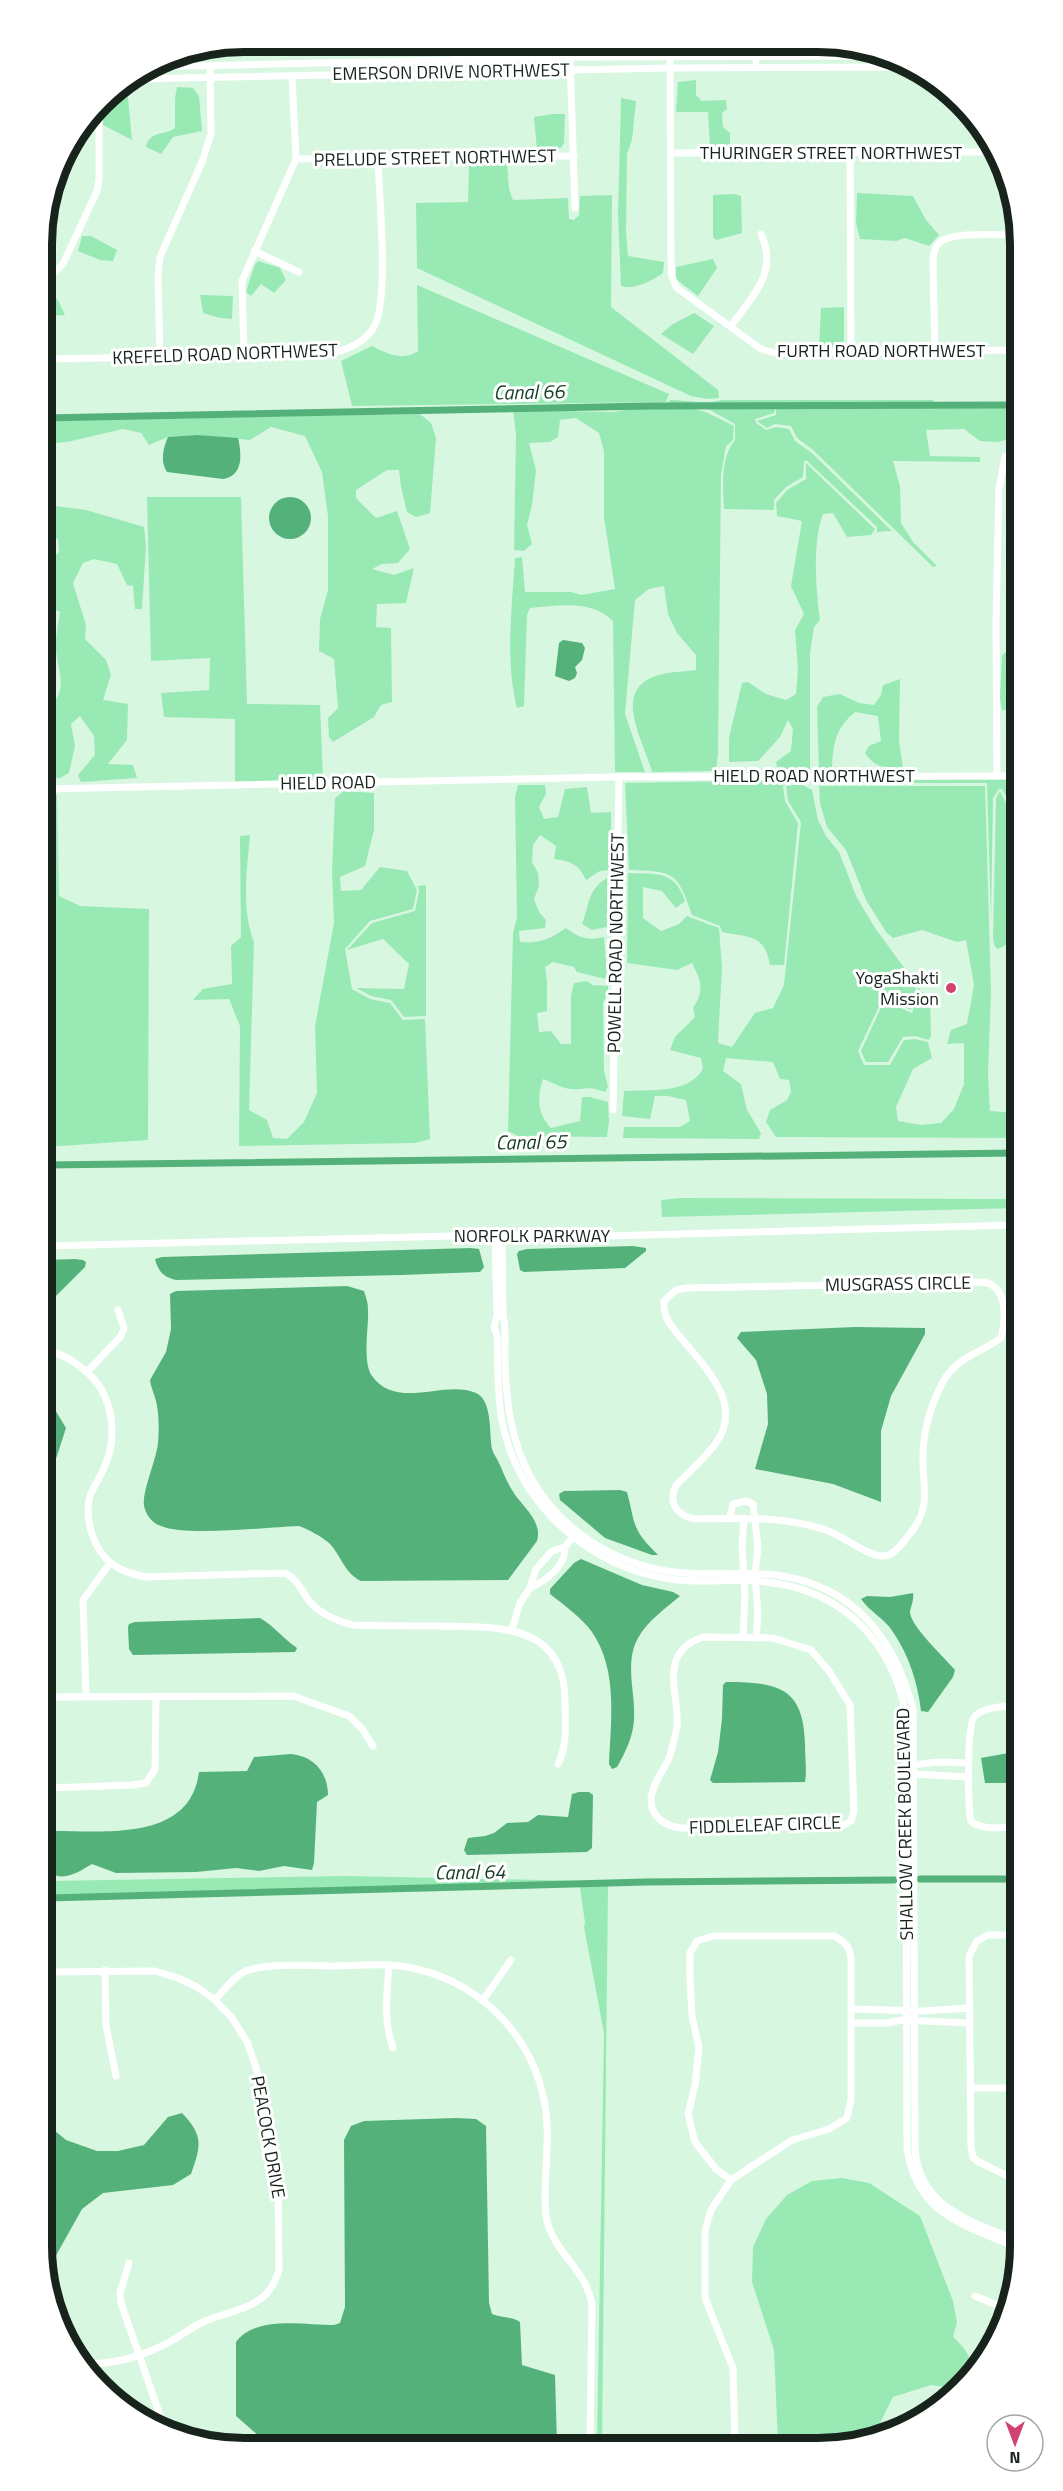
<svg xmlns="http://www.w3.org/2000/svg" width="1063" height="2491" viewBox="0 0 1063 2491" font-family="'Titillium Web',sans-serif">
  <rect width="100%" height="100%" fill="#d8f7e1"/>
  <g fill="#99e9b5">
    <polygon points="696,80 696,95 702,101 726,100 727,109 722,113 723,127 730,133 730,148 710,147 708,112 676,112 678,82"/>
    <path d="M127 87 132 140 103 125C104 107 104 88 127 87Z"/>
    <path d="M177 87 193 88 199 96 202 131 173 137 161 154 146 147C150 130 164 136 175 128V98Z"/>
    <path d="M621 98 636 101 632 140 627 154 626 231 628 256 664 262 663 273C652 281 634 290 621 286L618 215Z"/>
    <polygon points="553,114 565,114 564,143 561,148 537,150 534,117"/>
    <polygon points="469,163 507,163 509,189 513,200 568,198 569,219 574,220 579,215 580,196 612,195 611,307 718,390 719,398 707,399 691,396 417,268 416,203 468,202"/>
    <polygon points="857,193 913,196 926,220 939,235 929,246 905,238 896,241 860,239 856,223"/>
    <polygon points="735,194 741,196 742,233 716,240 713,237 713,195"/>
    <polygon points="82,236 91,236 117,250 113,261 100,260 78,251"/>
    <polygon points="713,259 717,268 698,296 676,279 676,267"/>
    <polygon points="258,261 280,268 286,280 274,293 261,284 251,296 246,292 254,266"/>
    <polygon points="43,282 59,302 65,315 43,316"/>
    <path d="M417 285 669 394 666 402 352 406 341 361 372 346C386 353 403 362 418 351Z"/>
    <polygon points="200,295 233,296 232,319 220,318 203,313"/>
    <path d="M844 307V341C838 348 827 347 819 347L821 308Z"/>
    <polygon points="694,313 714,326 693,354 661,334 673,324"/>
    <path d="M670 400C685 400 709 405 721 400H933L935 406H776L774 413 755 419 756 423 766 430 776 427 789 429 795 441 812 453 892 531 877 532V527L806 460 804 462 803 477 786 487 774 500V510L724 509C723 486 720 458 735 440V424L710 410 692 405 632 406 608 409V406L666 405Z"/>
    <path d="M692 408 708 413 734 426 733 440 726 446 721 475 718 754 716 771 652 772C642 737 609 686 663 674 674 671 686 672 696 670V655L677 633 668 614 664 586 649 589 635 600 625 714 645 772H615L613 621C591 599 559 606 530 608L527 615 524 706 517 708C505 661 512 607 515 558L522 557 525 592H571L581 595 615 589 604 517V451L599 433 576 418 560 420 558 437 550 442 529 443 536 470 532 505 527 525 532 544 524 551 514 550 516 435 513 410 613 412 632 409Z"/>
    <polygon points="1015,408 1015,437 998,442 980,441 964,429 926,430 930,456 980,457 980,462 893,461 900,486 901,523 913,542 937,566 933,567 813,450 797,438 791,426 775,424 767,428 757,421 776,415 776,409"/>
    <polygon points="420,414 431,423 436,438 430,513 416,517 407,512 401,487 399,470 387,470 356,490 356,498 376,518 397,511 410,549 398,563 382,564 372,569 394,575 414,568 406,603 377,604 376,627 391,628 392,702 381,705 374,717 333,742 329,737 328,718 338,708 334,659 319,651 320,619 328,590 328,516 322,472 305,436 271,427 250,440 197,435 168,437 149,445 141,433 123,429 67,442 43,444 43,421"/>
    <path d="M806 463 875 529 871 535 847 537 833 513 823 514C812 543 816 589 820 620L814 627 810 653V770L778 771 776 762 791 751 793 729 788 720 780 737 758 761 729 762V738L742 683 748 682 766 694 786 700 796 694 798 669 795 630 804 614 791 586 802 521 777 516 776 503 787 490 806 479Z"/>
    <polygon points="147,497 241,497 247,704 320,705 323,780 235,782 235,719 164,717 161,693 209,690 210,658 151,661"/>
    <path d="M55 506 86 510 144 527 146 546 142 609H135L133 586 127 585 117 564 94 559 83 563 73 583 86 625 85 639 106 660 111 675 103 700 128 704 127 740 108 764 133 765 137 778 81 782 78 775 95 755 94 736 80 716 71 724 75 746 69 773 60 778 44 779V699L55 701C68 682 55 665 56 645 56 634 58 623 60 612L44 605 43 569 59 552 58 539 43 535V508Z"/>
    <polygon points="1009,650 1016,656 1016,710 1002,710 1000,698 1002,655"/>
    <path d="M900 679 899 741 903 768C887 770 875 767 865 753L869 746 881 741 878 716 855 712C835 729 833 744 832 770H819L817 707 823 697 840 694 859 703 874 705 881 695 883 685Z"/>
    <polygon points="1016,779 1016,782 1009,782 1006,785 1009,798 1016,814 1002,789 999,789 993,798 991,921 987,783 831,783 849,780"/>
    <path d="M800 780 783 786 785 801 798 823 784 965H770C764 933 749 938 722 932L720 926 692 915C677 870 673 872 629 870L625 783Z"/>
    <path d="M801 784 812 790 818 820 826 836 839 852 857 898 875 928 911 977 916 990 911 1010 883 998 858 1051 864 1065H890L904 1040 915 1039 928 1042 932 1058 913 1069 896 1107 898 1121 921 1125 941 1123 954 1109 964 1084V1043L947 1044 951 1030 967 1024 974 985 966 940 957 942 922 930 893 938 886 932 866 900 846 850 827 827 820 803 819 786H985L991 992 988 1074 990 1111 1017 1113V1138L776 1137 766 1122 770 1110 787 1100 791 1092 789 1080 780 1079 773 1062 726 1058 723 1071 741 1084 747 1110 761 1133 759 1139 623 1138 624 1127H680L690 1121 686 1100 668 1096H655L650 1119 622 1116 624 1091C651 1089 687 1095 703 1069L701 1058 670 1050 675 1037 695 1017 693 1008C705 990 701 981 692 963L677 970 627 963 628 873C656 874 675 870 685 901L676 908 662 891 643 887V918L661 931 679 924 687 916 719 928 722 967 718 1043 732 1047 755 1013 773 1008 784 985 801 822 788 801 786 786Z"/>
    <path d="M518 785H545L546 794 539 807 544 819 558 817 565 789 587 787 591 813 611 812V870L600 871 586 880C579 864 570 861 554 859L556 846 540 835 533 845 532 862 538 873 539 886 534 899 539 912 546 920 545 928 519 931 520 942C539 944 550 939 566 928 579 938 588 941 604 937L607 975 605 979 577 972 574 967 553 962 545 967 547 981V1011L537 1013 539 1032 551 1031 561 1044H571V996L574 983 587 981 592 985 608 986V993L603 1003 604 1070 608 1087 605 1092C586 1085 587 1090 571 1089 561 1088 552 1082 543 1079 537 1098 537 1113 551 1128L580 1121 582 1097H590L608 1102 609 1121 607 1137 518 1136 508 1131 513 933 517 917 515 797Z"/>
    <path d="M344 791 374 793V830L365 866 340 877 341 891 361 890 380 867 407 871 417 890 413 909 370 921 345 949 352 989 370 999 390 1003 403 1020 425 1019 430 1139 415 1143 239 1146 240 1026 229 999 193 1000 203 989 232 984 231 946 241 937 240 836 250 835C247 869 241 910 254 942L249 1110 267 1120 273 1138 287 1139 304 1122 317 1093 315 1026 334 923 332 872 335 798Z"/>
    <polygon points="1000,791 1016,823 1017,939 998,949 995,947 993,938 996,798"/>
    <polygon points="46,794 57,795 59,896 80,906 149,909 148,1140 45,1147 45,1128 49,1120 45,1074 52,1043 45,1030"/>
    <path d="M607 878V927L592 930 582 924C590 904 587 890 607 878Z"/>
    <polygon points="426,885 426,1016 404,1017 391,1000 371,996 356,988 404,989 409,964 383,939 347,950 372,923 415,911 419,891 418,886"/>
    <polygon points="917,987 930,998 931,1035 929,1040 915,1036 903,1037 888,1062 866,1062 861,1051 884,1001 912,1013 918,990"/>
    <polygon points="680,1198 1017,1199 1017,1208 662,1217 661,1200"/>
    <polygon points="348,1876 587,1881 591,1886 608,1886 602,2443 597,2443 604,2033 584,1927 585,1923 580,1887 350,1888 48,1898 48,1881"/>
    <path d="M842 2178 869 2183 920 2216 953 2301 957 2322 953 2337C967 2350 972 2357 972 2377L960 2389 931 2385 893 2397 878 2427V2439L871 2442 778 2443 774 2350 752 2282 753 2247 766 2219 787 2195 812 2181Z"/>
  </g>
  <g fill="#54b17a">
    <path d="M197 435 238 438C242 455 243 476 223 479L167 472C160 462 163 448 168 437Z"/>
    <circle cx="290" cy="518" r="21"/>
    <polygon points="563,640 582,643 585,648 582,660 575,667 577,673 575,678 569,681 555,676 559,643"/>
    <polygon points="633,1246 646,1248 646,1251 625,1268 524,1272 520,1270 517,1254 519,1251 527,1249"/>
    <path d="M471 1248 479 1249 484 1267 480 1272 402 1275 176 1280C163 1277 158 1271 155 1259L162 1257Z"/>
    <polygon points="75,1259 83,1260 86,1262 85,1267 52,1300 46,1304 46,1260"/>
    <path d="M347 1286 364 1291C366 1297 368 1303 368 1309 369 1327 362 1362 372 1376 398 1411 444 1379 476 1393 493 1401 489 1434 492 1449 493 1453 496 1457 498 1461 503 1471 506 1481 512 1490 521 1506 543 1520 537 1541L508 1580 361 1581C344 1573 341 1555 329 1543 321 1536 309 1530 299 1526 267 1527 187 1537 161 1526 152 1523 146 1515 144 1506 142 1491 156 1461 158 1443 159 1432 159 1417 157 1406 156 1397 151 1389 150 1380L166 1352 171 1329 170 1294 176 1291Z"/>
    <polygon points="855,1327 925,1328 925,1334 891,1396 881,1431 881,1502 833,1484 755,1469 768,1424 767,1394 756,1360 737,1338 741,1332"/>
    <polygon points="46,1400 51,1403 66,1428 54,1465 46,1477"/>
    <path d="M620 1490 627 1492C636 1526 631 1528 658 1555H652L605 1538 560 1500 559 1494 564 1491Z"/>
    <path d="M581 1559 642 1585 673 1592 680 1596C665 1609 648 1620 638 1638 624 1663 636 1693 634 1720 633 1737 625 1753 617 1767L612 1769 609 1764C611 1720 618 1670 592 1632 582 1618 564 1605 550 1594V1589L574 1563Z"/>
    <path d="M913 1593C914 1601 911 1605 910 1612 910 1626 945 1658 955 1670L953 1677 928 1712 921 1711C918 1684 909 1655 893 1632 885 1619 869 1611 861 1599L867 1596 890 1597Z"/>
    <path d="M260 1618C274 1626 284 1639 297 1648L295 1652 133 1655 129 1649 128 1627 129 1624 135 1622Z"/>
    <path d="M726 1682C778 1682 804 1687 805 1745 805 1757 807 1770 805 1782L713 1783 710 1780 718 1752 722 1719 723 1685Z"/>
    <polygon points="1019,1751 1019,1783 985,1783 981,1758"/>
    <path d="M291 1754C314 1756 328 1773 328 1795L317 1802 314 1863 312 1870 284 1866 259 1871 236 1868 196 1872 116 1873 92 1864C77 1873 64 1882 47 1872V1831C100 1830 190 1844 199 1772L247 1771 254 1757Z"/>
    <polygon points="579,1792 589,1792 593,1795 592,1848 587,1852 467,1855 464,1850 468,1838 485,1836 494,1833 507,1823 528,1822 538,1815 568,1817 572,1794"/>
    <path d="M182 2113C204 2136 201 2146 191 2174L173 2185 103 2193 82 2209 49 2268 48 2125 66 2140 97 2151H118L144 2145 168 2117Z"/>
    <path d="M456 2118 476 2119 486 2126 489 2303 492 2314C502 2318 511 2316 520 2322L522 2365 555 2375 557 2444 269 2445 236 2416V2342C256 2315 304 2325 334 2325L340 2323 345 2307 344 2140 351 2126 364 2121Z"/>
  </g>
  <g fill="none" stroke-linecap="round" stroke-linejoin="round">
    <g stroke="#54b17a" stroke-width="7">
      <polyline points="43,418 650,406 1015,405"/>
      <polyline points="45,1165 1017,1153"/>
      <polyline points="920,1879 1019,1879"/>
      <polyline points="48,1898 646,1882 894,1880"/>
    </g>
    <g stroke="#fff" stroke-width="7">
      <polyline points="756,45 756,61"/>
      <polyline points="570,57 575,208"/>
      <polyline points="670,57 671,261 672,277 677,288 761,349 775,353 1015,350"/>
      <polyline points="456,65 456,43"/>
      <polyline points="151,67 570,57 888,56"/>
      <polyline points="132,79 670,68 915,67"/>
      <polyline points="671,153 991,152"/>
      <polyline points="850,153 851,353"/>
      <polyline points="296,159 574,156"/>
      <polyline points="254,251 299,272"/>
      <polyline points="43,277 54,273 63,264 97,191 99,179 99,108"/>
      <path d="M731 326C752 296 779 273 761 234"/>
      <path d="M935 352 933 266C933 258 933 249 939 243 951 231 997 235 1014 235"/>
      <polyline points="244,355 242,281 296,159 292,76"/>
      <polyline points="160,357 158,276 160,257 202,162 211,134 210,66"/>
      <path d="M43 359 329 354C347 350 366 343 375 325 389 296 379 196 378 159"/>
      <polyline points="997,776 996,624 999,489 1005,456"/>
      <polyline points="44,789 612,777 1016,776"/>
      <polyline points="613,1110 619,777"/>
      <path d="M495 1235 497 1315 494 1327 497 1335C498 1366 497 1396 503 1426 521 1506 589 1567 670 1579 702 1584 734 1578 766 1582 834 1589 883 1631 902 1697 905 1708 905 1721 906 1733L907 2148C916 2215 966 2226 1021 2249"/>
      <path d="M502 1235 503 1315C507 1330 504 1345 505 1360 506 1402 511 1441 531 1478 560 1530 616 1565 674 1572 710 1577 747 1570 782 1576 857 1588 895 1641 913 1709L915 2149C919 2209 974 2222 1021 2242"/>
      <polyline points="46,1246 495,1235 606,1236 1017,1225"/>
      <path d="M984 1282C1008 1287 1006 1318 1001 1338 982 1352 960 1356 946 1377 935 1395 926 1420 924 1441 918 1484 938 1503 905 1540 899 1547 894 1555 884 1556 869 1557 843 1536 826 1530 784 1516 739 1518 696 1519 676 1516 667 1502 677 1484 690 1471 705 1458 716 1443 744 1404 705 1367 681 1338 671 1326 663 1318 664 1301L676 1290 687 1288Z"/>
      <path d="M46 1350C65 1354 79 1364 92 1377 113 1399 117 1436 106 1463 102 1475 94 1485 90 1496 84 1518 93 1549 111 1563 121 1571 133 1574 145 1577L285 1573C299 1580 301 1591 310 1602 320 1614 339 1622 353 1625 382 1626 411 1626 440 1626 498 1627 565 1623 565 1701 565 1723 568 1744 558 1764"/>
      <polyline points="87,1372 121,1336 124,1328 118,1310"/>
      <polyline points="729,1519 733,1504 746,1501 753,1504 758,1547 755,1574 758,1615 756,1638"/>
      <path d="M530 1588C547 1580 566 1566 565 1547"/>
      <polyline points="512,1629 520,1603 530,1588 536,1569 552,1551 565,1547 576,1533"/>
      <path d="M703 1637 773 1638 811 1650 829 1671 850 1705 854 1811 851 1821 842 1826 683 1828C667 1827 651 1818 651 1800 651 1786 664 1770 669 1758 673 1748 675 1736 677 1726 679 1705 669 1680 676 1661 681 1647 690 1642 703 1637Z"/>
      <polyline points="743,1637 745,1595 742,1546 744,1518"/>
      <polyline points="86,1696 83,1600 110,1563"/>
      <polyline points="47,1697 293,1696 349,1716 363,1730 373,1746"/>
      <path d="M1019 1704C1006 1707 985 1706 975 1716 966 1724 968 1807 971 1821 981 1831 1005 1827 1019 1827"/>
      <polyline points="912,1765 938,1762 969,1763"/>
      <polyline points="912,1774 969,1777"/>
      <polyline points="47,1788 132,1785 146,1783 155,1769 156,1697"/>
      <polyline points="1020,1935 988,1935 977,1941 969,1956 971,2147 973,2157 977,2161 1020,2182"/>
      <path d="M389 1965C387 1995 383 2019 393 2048"/>
      <polyline points="105,1970 106,2025 116,2076"/>
      <path d="M48 1972 155 1971 178 1978 197 1987 215 2000 232 2018 247 2042 256 2067 278 2175 279 2270C276 2279 273 2287 266 2294 251 2310 222 2313 203 2322 192 2327 182 2335 171 2341 145 2356 113 2365 82 2364"/>
      <path d="M215 2000C224 1990 232 1978 244 1972 263 1962 317 1966 339 1966 363 1965 389 1963 412 1968 487 1983 544 2048 547 2125 549 2151 541 2204 548 2225 558 2255 586 2271 592 2304L590 2443"/>
      <polyline points="483,2000 511,1960"/>
      <polyline points="852,2009 922,2011 970,2008"/>
      <polyline points="852,2023 887,2023 902,2020 970,2023"/>
      <polyline points="970,2088 1006,2088 1020,2091"/>
      <path d="M731 2180 716 2169 695 2142 688 2114 695 2085 699 2048 692 2016 690 1979V1953L697 1941 713 1936H834C844 1941 849 1946 851 1957V2100L847 2118 829 2129 792 2140 743 2172 731 2180 711 2210 705 2231V2298L733 2368 735 2443"/>
      <polyline points="129,2263 120,2293 121,2303 163,2424"/>
      <polyline points="975,2296 1009,2310"/>
    </g>
  </g>
  <circle fill="#d0426f" stroke="#fff" stroke-width="2" cx="951" cy="988" r="6"/>
  <g text-anchor="middle" stroke-width="6" stroke-linejoin="round" paint-order="stroke">
    <g font-size="18" fill="#17231b" stroke="#fff">
      <text transform="translate(451 72) rotate(-1)" y="6">EMERSON DRIVE NORTHWEST</text>
      <text x="831" y="159">THURINGER STREET NORTHWEST</text>
      <text transform="translate(435 158) rotate(-1)" y="6">PRELUDE STREET NORTHWEST</text>
      <text x="881" y="357">FURTH ROAD NORTHWEST</text>
      <text transform="translate(225 354) rotate(-2)" y="6">KREFELD ROAD NORTHWEST</text>
      <text x="814" y="782">HIELD ROAD NORTHWEST</text>
      <text transform="translate(328 783) rotate(-1)" y="6">HIELD ROAD</text>
      <text transform="translate(616 943) rotate(-89)" y="6">POWELL ROAD NORTHWEST</text>
      <text x="532" y="1242">NORFOLK PARKWAY</text>
      <text transform="translate(898 1284) rotate(-1)" y="6">MUSGRASS CIRCLE</text>
      <text transform="translate(905 1824) rotate(-91)" y="6">SHALLOW CREEK BOULEVARD</text>
      <text transform="translate(765 1825) rotate(-2)" y="6">FIDDLELEAF CIRCLE</text>
      <text transform="translate(268 2137) rotate(80)" y="6">PEACOCK DRIVE</text>
    </g>
    <g font-size="18" fill="#17231b" stroke="#fff" text-anchor="end">
      <text x="939" y="984">YogaShakti<tspan x="939" dy="21">Mission</tspan></text>
    </g>
    <g font-size="20" font-style="italic" fill="#133b24" stroke="#fff">
      <text transform="translate(529 392) rotate(-1)" y="7">Canal 66</text>
      <text transform="translate(531 1142) rotate(-1)" y="7">Canal 65</text>
      <text transform="translate(470 1872) rotate(-1)" y="7">Canal 64</text>
    </g>
  </g>
  <path d="M0 0H1063V2491H0ZM244 52H818A192 192 0 0 1 1010 244V2246A192 192 0 0 1 818 2438H244A192 192 0 0 1 52 2246V244A192 192 0 0 1 244 52Z" fill="#fff" fill-rule="evenodd"/>
  <path fill="none" stroke="#17231b" stroke-width="8" d="M244 52H818A192 192 0 0 1 1010 244V2246A192 192 0 0 1 818 2438H244A192 192 0 0 1 52 2246V244A192 192 0 0 1 244 52Z"/>
  <g transform="translate(1015 2443) rotate(180)"><circle r="28" fill="#ffffff" stroke="#a2a7a4" stroke-width="1.5"/>
  <path d="M0-4.5L10 22L0 15L-10 22Z" fill="#d0426f"/>
  <text y="-9" font-size="16" font-weight="bold" text-anchor="middle" fill="#17231b">N</text>
  </g>
</svg>
